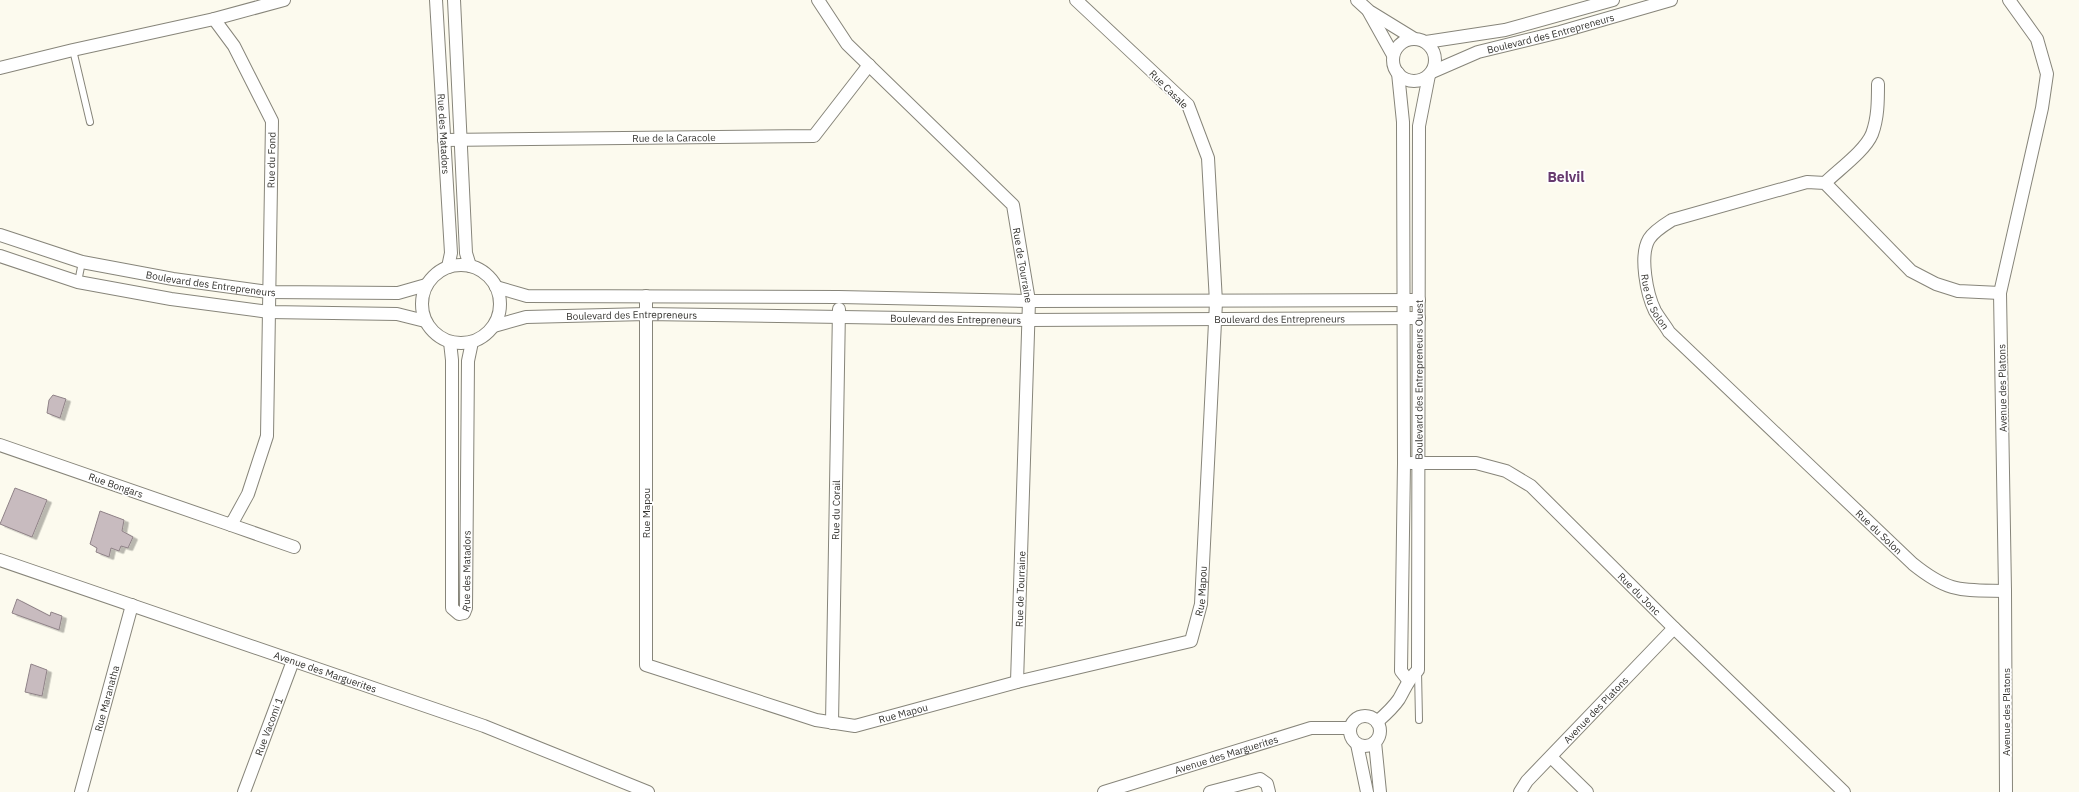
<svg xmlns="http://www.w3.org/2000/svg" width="2079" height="792" viewBox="0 0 2079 792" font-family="'IBM Plex Sans',sans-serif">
  <defs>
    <filter id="shadow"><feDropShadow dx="4.5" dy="2.5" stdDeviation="0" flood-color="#0004"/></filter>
  </defs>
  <rect width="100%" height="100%" fill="#fcfaee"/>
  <g fill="#c8bbbf" stroke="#8f8287" filter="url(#shadow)">
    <polygon points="53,395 66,399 60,418 47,413 49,400"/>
    <polygon points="15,488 47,500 32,537 0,524"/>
    <polygon points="100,511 124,520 122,531 133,537 128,548 121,546 119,551 111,548 109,557 96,552 97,548 90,544"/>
    <polygon points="17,599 50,616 51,612 62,616 59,630 12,613"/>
    <polygon points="31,664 47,670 42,696 25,692"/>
  </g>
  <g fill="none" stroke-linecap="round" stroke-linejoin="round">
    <g stroke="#87857a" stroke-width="8">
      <g id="lane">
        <polyline points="73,50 90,122"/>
        <polyline points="78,282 82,262"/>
        <polyline points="1418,671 1419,720"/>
      </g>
    </g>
    <g stroke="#87857a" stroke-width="14">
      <g id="street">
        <path id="s1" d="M436 0 451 253 448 267"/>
        <polyline points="454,0 466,253 470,266"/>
        <path id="s2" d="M818 0 847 44 1013 205 1029 301 1017 682"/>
        <polyline points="1357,0 1369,11 1413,38"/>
        <polyline points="1369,12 1393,55"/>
        <polyline points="214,19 284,0"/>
        <circle cx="1414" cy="60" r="21"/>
        <polyline points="1426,42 1505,30 1613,0"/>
        <polyline points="0,68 73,50 214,19 234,46 272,121 267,436 248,494 231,525 0,445"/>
        <path id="s3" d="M1432 72 1478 52 1560 32 1671 0"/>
        <polyline points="1398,73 1403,122 1404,463 1401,671 1408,680"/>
        <path id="s4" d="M444 140 814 136 869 65"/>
        <path d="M1825 183C1838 170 1865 151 1872 134 1878 118 1878 101 1878 84"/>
        <path id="s5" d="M0 235 82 262 173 279 268 292 398 293 426 285"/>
        <polyline points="0,256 78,282 171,299 269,312 397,314 425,321"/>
        <circle cx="461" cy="304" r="39"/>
        <polyline points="496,287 527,296 839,297 1029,301 1419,300"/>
        <path id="s6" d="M2000 293 1958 291 1936 284 1911 271 1825 183 1807 182 1672 220C1664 225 1654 231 1649 239 1639 256 1647 295 1655 311 1659 318 1665 325 1669 332L1913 564C1949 593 1961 590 2005 591"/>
        <path id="s7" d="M646 296V665L816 720 855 726 1017 682 1191 641 1201 604 1216 302 1208 158 1188 105 1076 0"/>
        <path id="s8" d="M494 326 526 317 646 314 1028 320 1419 318"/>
        <path id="s9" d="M450 342 452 360V608L459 614 464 613 466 608 468 361 472 342"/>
        <path id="s10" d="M1411 463H1476L1506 471 1531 486 1674 628 1844 792"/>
        <polyline points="231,525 294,547"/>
        <path id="s11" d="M0 560 484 726 648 792"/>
        <circle cx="1365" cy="731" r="15"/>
        <path id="s12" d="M1377 722C1385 715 1393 708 1399 699 1406 687 1407 681 1418 670L1419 126 1429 75"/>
        <path id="s13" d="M832 723 839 309"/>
        <polyline points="1375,742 1380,792"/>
        <polyline points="1357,744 1367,792"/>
        <polyline points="1551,757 1587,792"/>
        <path id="s14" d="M81 792 132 605"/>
        <path id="s15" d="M244 792 293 661"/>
        <path id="s16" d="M1104 792 1311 728H1350"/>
        <polyline points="1210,792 1260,779 1267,784 1269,792"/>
        <path id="s17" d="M1520 792 1527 781 1674 628"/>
        <polyline points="2006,792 2005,591 2000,293 2042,108 2047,74 2037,39 2009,0"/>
      </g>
    </g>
    <use href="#lane" stroke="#fff" stroke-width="6"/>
    <use href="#street" stroke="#fff" stroke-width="12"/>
  </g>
  <g text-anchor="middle" stroke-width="3.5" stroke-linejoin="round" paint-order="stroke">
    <g font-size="10" fill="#34332f" stroke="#fff">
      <text dy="4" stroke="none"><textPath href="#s3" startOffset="125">Boulevard des Entrepreneurs</textPath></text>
      <text transform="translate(1169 89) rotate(45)" y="4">Rue Casale</text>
      <text dy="4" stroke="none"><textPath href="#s1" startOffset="134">Rue des Matadors</textPath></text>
      <text dy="4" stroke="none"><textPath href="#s4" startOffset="230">Rue de la Caracole</textPath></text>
      <text transform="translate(271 160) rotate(-89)" y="4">Rue du Fond</text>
      <text dy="4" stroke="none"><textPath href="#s2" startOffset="345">Rue de Tourraine</textPath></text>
      <text dy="4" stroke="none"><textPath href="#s5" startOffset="217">Boulevard des Entrepreneurs</textPath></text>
      <text dy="4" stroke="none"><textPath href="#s6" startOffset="470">Rue du Solon</textPath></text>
      <text dy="4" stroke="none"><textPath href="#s8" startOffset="139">Boulevard des Entrepreneurs</textPath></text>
      <text dy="4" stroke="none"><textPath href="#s8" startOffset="463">Boulevard des Entrepreneurs</textPath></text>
      <text dy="4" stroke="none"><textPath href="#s8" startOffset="787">Boulevard des Entrepreneurs</textPath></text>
      <text dy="4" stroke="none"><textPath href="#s12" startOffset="357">Boulevard des Entrepreneurs Ouest</textPath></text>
      <text transform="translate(2002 388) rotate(-91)" y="4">Avenue des Platons</text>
      <text transform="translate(116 485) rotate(19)" y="4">Rue Bongars</text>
      <text dy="4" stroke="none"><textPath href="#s13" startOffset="213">Rue du Corail</textPath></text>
      <text transform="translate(646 513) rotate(-90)" y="4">Rue Mapou</text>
      <text dy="4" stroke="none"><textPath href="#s6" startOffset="794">Rue du Solon</textPath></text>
      <text dy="4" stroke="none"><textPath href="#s9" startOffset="323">Rue des Matadors</textPath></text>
      <text transform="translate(1020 589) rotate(-88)" y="4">Rue de Tourraine</text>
      <text dy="4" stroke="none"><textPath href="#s7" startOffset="985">Rue Mapou</textPath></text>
      <text dy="4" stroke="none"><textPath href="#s10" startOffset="278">Rue du Jonc</textPath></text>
      <text dy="4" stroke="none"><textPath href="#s11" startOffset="344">Avenue des Marguerites</textPath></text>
      <text dy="4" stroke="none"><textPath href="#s14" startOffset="97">Rue Maranatha</textPath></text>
      <text dy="4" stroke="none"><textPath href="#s17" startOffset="112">Avenue des Platons</textPath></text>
      <text transform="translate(2006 712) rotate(-90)" y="4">Avenue des Platons</text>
      <text dy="4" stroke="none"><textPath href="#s7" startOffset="637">Rue Mapou</textPath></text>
      <text dy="4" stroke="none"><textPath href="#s15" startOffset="70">Rue Vacomi 1</textPath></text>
      <text dy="4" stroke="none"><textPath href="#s16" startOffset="128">Avenue des Marguerites</textPath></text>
    </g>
    <g font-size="14" font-weight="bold" fill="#673a6f" stroke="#fff">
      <text x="1566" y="182">Belvil</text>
    </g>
  </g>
</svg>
